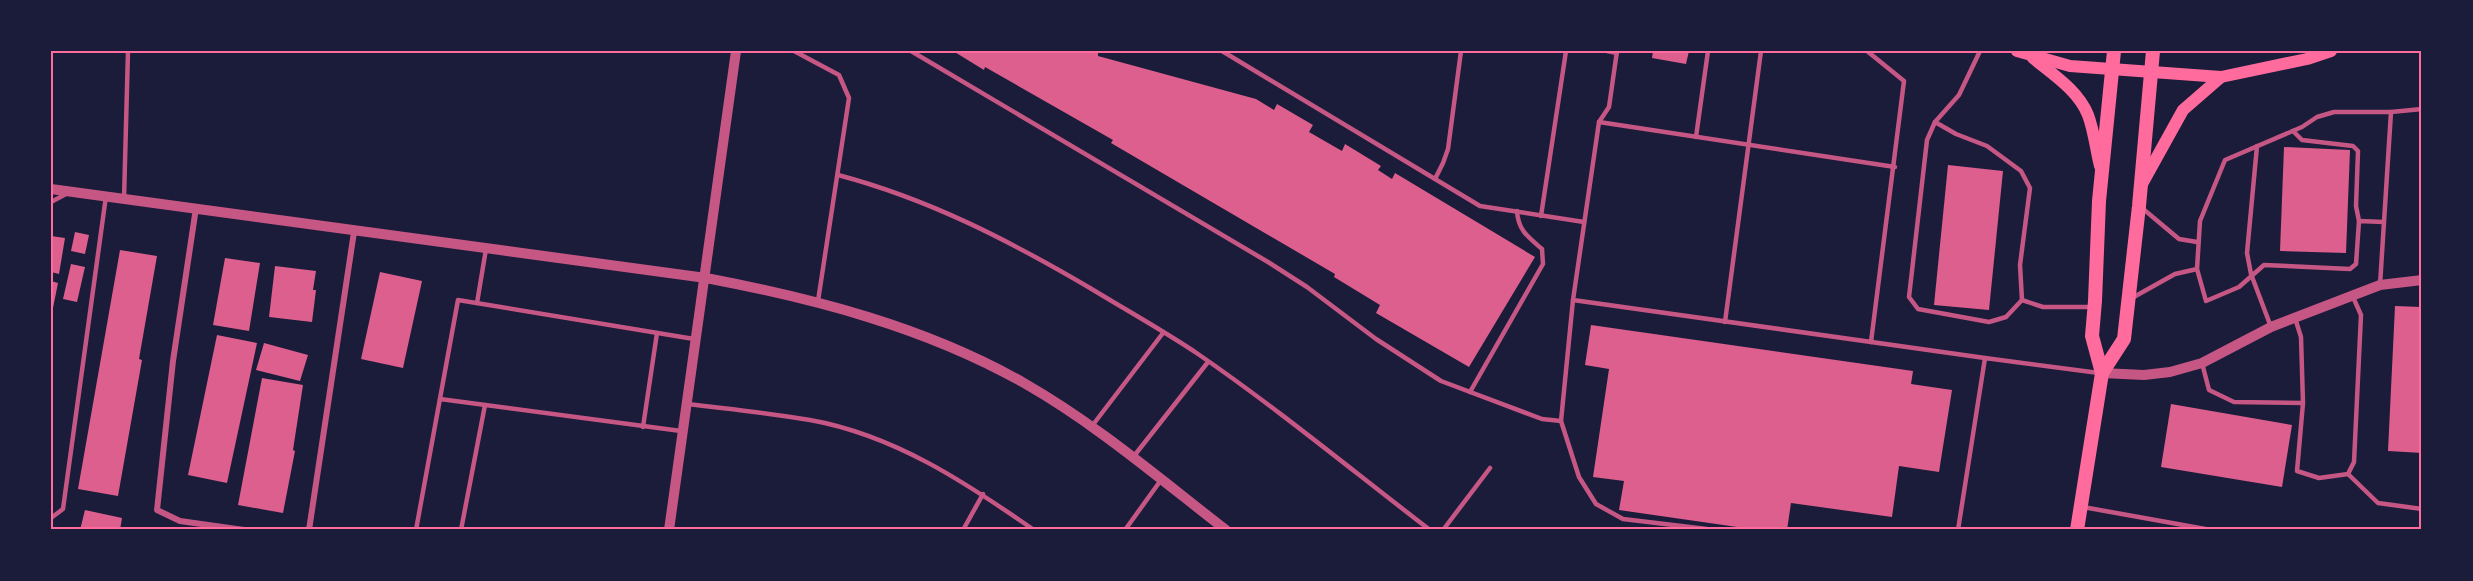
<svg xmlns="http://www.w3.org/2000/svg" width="2473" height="581" viewBox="0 0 2473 581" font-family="Inter,sans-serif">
  <rect width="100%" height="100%" fill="#1b1b3a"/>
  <g fill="#dd5f8e">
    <polygon points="953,51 1098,51 1098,56 1256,99 1274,110 1277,104 1313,125 1309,132 1342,151 1345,144 1381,166 1378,170 1392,179 1395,173 1535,257 1469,367 1376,313 1380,305 1334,277 1335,274 1111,143 1113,140 985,67 984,70"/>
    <polygon points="1653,51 1689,51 1686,64 1652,58"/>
    <polygon points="2284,147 2350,150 2346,253 2280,251"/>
    <polygon points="1948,165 2003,171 1989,310 1934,305"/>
    <polygon points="75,232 89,235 85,254 71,251"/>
    <polygon points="51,236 65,238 59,274 51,272"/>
    <polygon points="120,250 157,256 139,359 142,360 118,496 78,489"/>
    <polygon points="225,258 260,263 249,331 213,325"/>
    <polygon points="71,264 85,267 77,302 63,299"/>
    <polygon points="275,266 316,271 313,290 316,290 312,322 269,317"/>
    <polygon points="380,272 422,281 403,368 361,359"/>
    <polygon points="51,281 58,283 52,313 51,313"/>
    <polygon points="2395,306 2422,307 2422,453 2388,451"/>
    <polygon points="1591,325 1913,371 1911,384 1952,390 1939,472 1899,466 1892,517 1791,503 1787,530 1758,530 1619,510 1624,481 1593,477 1609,369 1585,365"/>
    <polygon points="217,335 257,343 227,483 188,475"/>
    <polygon points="264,343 308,355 300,381 256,370"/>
    <polygon points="262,378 303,385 293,450 295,451 283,513 238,505"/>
    <polygon points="2171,404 2292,425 2282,487 2161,467"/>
    <polygon points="85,510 122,518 120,530 80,530"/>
  </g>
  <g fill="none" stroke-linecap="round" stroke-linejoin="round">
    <g stroke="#c65784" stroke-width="4.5">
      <polyline points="794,51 839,75 849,98 818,301"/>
      <polyline points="911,51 1268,262 1307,287 1376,339 1441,381 1542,419 1561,421"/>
      <polyline points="1222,51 1480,206 1584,222"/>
      <polyline points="1607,51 1617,53"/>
      <polyline points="1617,51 1609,107 1599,122 1573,300 1985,358"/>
      <polyline points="1867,51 1904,81 1871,342"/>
      <polyline points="1980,51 1959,95 1935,122 1956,134 1987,146 2021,171 2030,188 2020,265 2022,300 2043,307 2091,307"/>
      <polyline points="1599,122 1895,167"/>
      <polyline points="1935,122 1927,140 1909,297 1918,309 1989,322 2006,317 2022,300"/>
      <polyline points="2293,131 2302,140 2353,146 2358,151 2356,206 2359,221"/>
      <polyline points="1696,137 1708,51"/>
      <polyline points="2257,146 2247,253 2251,274 2271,327"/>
      <path d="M838 175C929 199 1010 241 1090 288 1126 310 1164 331 1198 354 1278 409 1353 471 1430 530"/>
      <polyline points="1435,179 1443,163 1448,149 1461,51"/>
      <polyline points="124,199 128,51"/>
      <polyline points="51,202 66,194"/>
      <polyline points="2142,208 2179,239 2197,242"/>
      <polyline points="1541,216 1566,51"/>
      <polyline points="2384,222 2359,221 2356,264 2350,269 2264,265 2239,287 2206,301 2197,269 2200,221 2225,160 2302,127 2317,117 2334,112 2391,112 2422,109"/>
      <polyline points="2380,285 2391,112"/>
      <polyline points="2132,298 2175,274 2197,269"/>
      <polyline points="1573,300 1561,421 1579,477 1596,504 1623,519 1715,530"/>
      <polyline points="477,303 486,249"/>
      <polyline points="1725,322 1761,51"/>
      <polyline points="2202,363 2209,390 2234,402 2303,403 2301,337 2295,318"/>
      <path d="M1470 392 1543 264 1542 249C1528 237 1518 230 1517 211"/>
      <polyline points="440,399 681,431"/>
      <polyline points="2303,403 2297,471 2319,478 2348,474 2354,462 2361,315 2353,297"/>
      <path d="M688 404C728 409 770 413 810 420 894 435 965 482 1034 530"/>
      <polyline points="1092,426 1163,333"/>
      <polyline points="643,427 657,333"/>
      <polyline points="1134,456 1208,362"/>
      <polyline points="2348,474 2378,503 2422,509"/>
      <polyline points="2083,507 2211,530"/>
      <polyline points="51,518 63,509 106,196"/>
      <polyline points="416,530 458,300 694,339"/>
      <polyline points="461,530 485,405"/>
      <polyline points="963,530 983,494"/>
      <polyline points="1125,530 1161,480"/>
      <polyline points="1443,530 1490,468"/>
      <polyline points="1958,530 1985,358 2099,373"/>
    </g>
    <g stroke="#c65784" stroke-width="6">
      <polyline points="196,208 173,361 157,510 180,521 244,530"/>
      <polyline points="309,530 354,232"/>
    </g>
    <g stroke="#c65784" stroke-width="10">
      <path d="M51 189 706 278C816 299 925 327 1024 383 1096 424 1160 479 1226 530"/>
      <polyline points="2102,373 2144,375 2170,372 2202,363 2271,327 2380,285 2422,280"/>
      <polyline points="669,530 736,51"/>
    </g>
    <g stroke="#ff6b9d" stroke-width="12">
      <polyline points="2017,51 2070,66 2221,77 2307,59 2331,51"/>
      <path d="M2033 58C2052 74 2078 90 2088 115 2094 131 2096 150 2100 166"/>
      <polyline points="2142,184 2183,110 2221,77"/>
    </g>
    <g stroke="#ff6b9d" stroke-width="14">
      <polyline points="2102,373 2124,339 2139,206 2153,51"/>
      <polyline points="2077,530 2102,373 2092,336 2095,301 2099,201 2114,51"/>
    </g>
  </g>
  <rect width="2473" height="581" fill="none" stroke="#1b1b3a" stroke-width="105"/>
  <rect x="52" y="52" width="2368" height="476" fill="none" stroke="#ff6b9d" stroke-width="2"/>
</svg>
